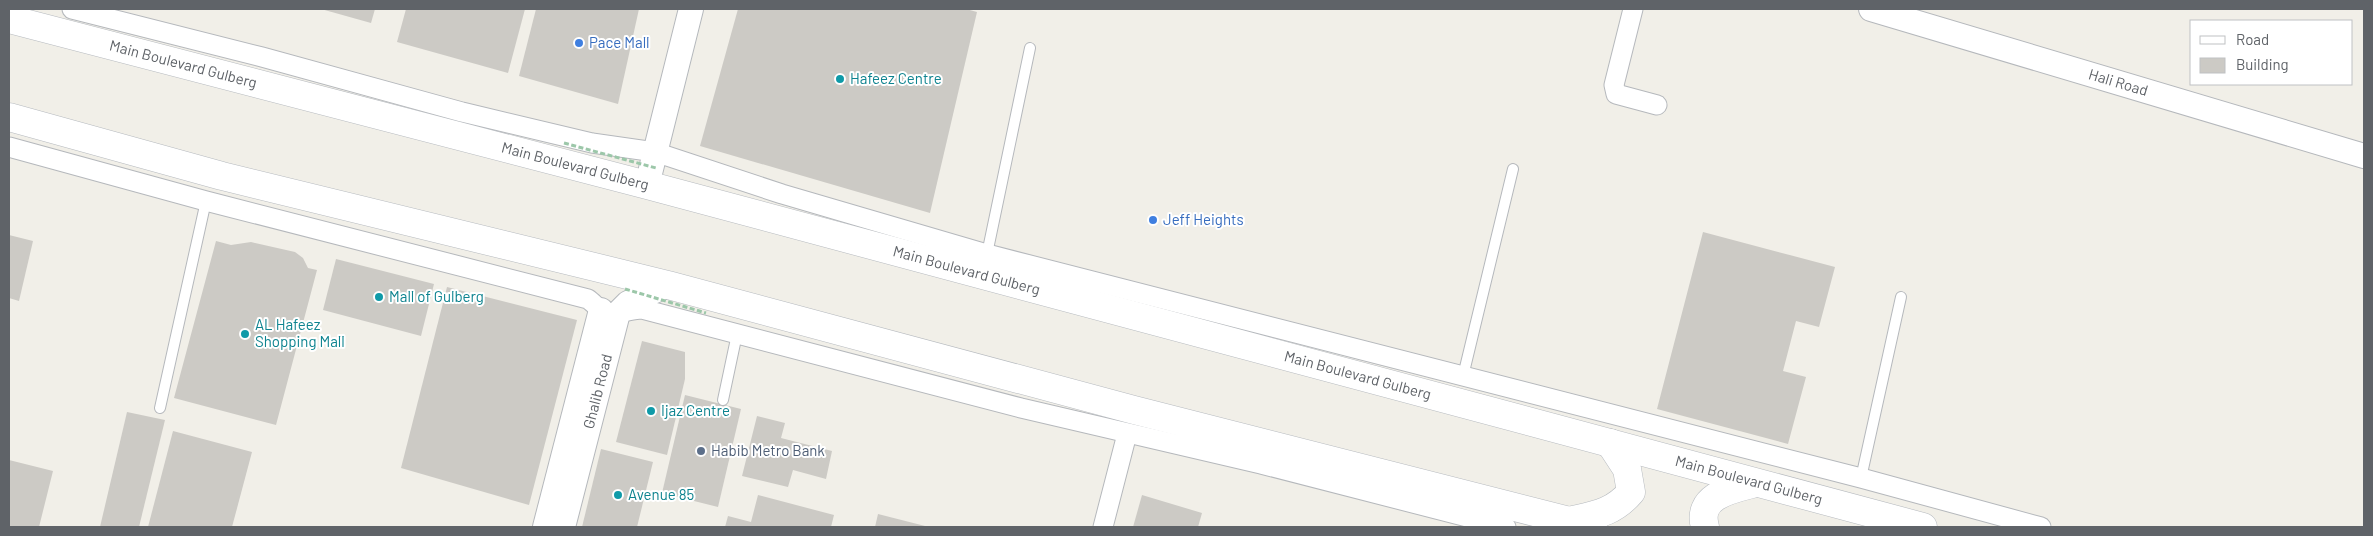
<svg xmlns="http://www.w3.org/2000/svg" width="2373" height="536" viewBox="0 0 2373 536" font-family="Barlow,sans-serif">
  <rect width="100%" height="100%" fill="#f1efe8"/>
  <g fill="#cccac5">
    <polygon points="321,9 375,9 371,23"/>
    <polygon points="406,9 525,9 508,73 397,42"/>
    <polygon points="536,9 639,9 618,104 519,76"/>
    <polygon points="738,9 966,9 977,12 930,213 700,146"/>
    <polygon points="1703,232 1835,267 1819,327 1796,321 1783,371 1806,377 1788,444 1657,409"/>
    <polygon points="9,235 33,241 19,301 9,298"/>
    <polygon points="216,241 231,245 251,242 295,252 303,258 308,268 317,270 276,425 174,398"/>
    <polygon points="336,259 434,284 421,336 323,310"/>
    <polygon points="447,287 577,320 529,505 401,468"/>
    <polygon points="642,341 685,352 685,379 667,455 616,442"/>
    <polygon points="685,395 741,409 718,507 662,493"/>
    <polygon points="127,412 165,420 139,527 100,527"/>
    <polygon points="757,416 785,423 781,438 832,451 826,479 793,470 788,487 742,476"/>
    <polygon points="173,431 252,452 232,527 148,527"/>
    <polygon points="601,449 653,462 637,527 582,527"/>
    <polygon points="9,460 53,471 39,527 9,527"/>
    <polygon points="758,495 834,515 831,527 725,527 728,516 751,522"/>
    <polygon points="1142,495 1202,513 1198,527 1133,527"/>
    <polygon points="878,514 929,527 875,527"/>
  </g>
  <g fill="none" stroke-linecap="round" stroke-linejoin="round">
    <g stroke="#b5b8bc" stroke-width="12">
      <g id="service">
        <polyline points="987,254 1030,48"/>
        <polyline points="1463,376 1513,169"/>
        <polyline points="723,400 737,334"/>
        <polyline points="160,408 206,201"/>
        <polyline points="1861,478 1901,297"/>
      </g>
    </g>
    <g stroke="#b5b8bc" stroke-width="21">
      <g id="minor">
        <polyline points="72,9 262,57 462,112 592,143 655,152 782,194 987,254 1861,478 2041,527"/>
        <polyline points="1633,9 1614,85 1616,94 1657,105"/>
        <path d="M9 147 206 201 588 299C592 302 597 307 601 310 614 317 629 309 642 309L1021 408 1261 464 1506 527"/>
        <polyline points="1103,527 1127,434"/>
      </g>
    </g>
    <g stroke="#b5b8bc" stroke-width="26">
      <g id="tertiary">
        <path id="s1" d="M1871 9 2364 156"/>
        <polyline points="647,185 691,9"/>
        <polyline points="545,527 601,310"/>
        <path id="s2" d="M563 527 618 313 628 303 668 285"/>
      </g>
    </g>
    <g stroke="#b6babf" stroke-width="29">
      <g id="secondary">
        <path id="s3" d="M9 19 647 185 1923 527"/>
        <polyline points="9,117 222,176 668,285 1134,410 1593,527"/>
        <path d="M1569 521C1595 515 1613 513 1631 492L1627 469 1610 443"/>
        <path d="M1705 527C1696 495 1733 489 1756 483"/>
      </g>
    </g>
    <use href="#service" stroke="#fff" stroke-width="10"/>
    <use href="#minor" stroke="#fff" stroke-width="19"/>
    <use href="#tertiary" stroke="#fff" stroke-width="24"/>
    <use href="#secondary" stroke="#fff" stroke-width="28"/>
    <g stroke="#9cc7a9" stroke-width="3" stroke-dasharray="5 2.5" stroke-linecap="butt">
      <polyline points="564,143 656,168"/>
      <polyline points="625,289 706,313"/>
    </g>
  </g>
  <g fill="#3f7fe0" stroke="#fff" stroke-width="2">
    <circle cx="579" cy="43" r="5"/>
    <circle cx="1153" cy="220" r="5"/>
  </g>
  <g fill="#0f9aa8" stroke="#fff" stroke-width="2">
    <circle cx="840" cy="79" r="5"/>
    <circle cx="379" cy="297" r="5"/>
    <circle cx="245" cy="334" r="5"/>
    <circle cx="651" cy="411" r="5"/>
    <circle cx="618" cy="495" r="5"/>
  </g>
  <circle fill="#5c6f8a" stroke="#fff" stroke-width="2" cx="701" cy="451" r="5"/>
  <g text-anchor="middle" stroke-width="4" stroke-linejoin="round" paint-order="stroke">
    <g font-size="15" fill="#366cbe" stroke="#fff" text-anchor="start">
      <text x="589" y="48">Pace Mall</text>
      <text x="1163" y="225">Jeff Heights</text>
    </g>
    <g font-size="15" fill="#5f6368" stroke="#fff">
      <text dy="5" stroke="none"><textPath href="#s3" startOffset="180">Main Boulevard Gulberg</textPath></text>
      <text dy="5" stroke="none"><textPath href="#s1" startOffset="258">Hali Road</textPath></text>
      <text dy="5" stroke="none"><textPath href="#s3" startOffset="585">Main Boulevard Gulberg</textPath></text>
      <text dy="5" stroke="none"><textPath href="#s3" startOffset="990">Main Boulevard Gulberg</textPath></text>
      <text dy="5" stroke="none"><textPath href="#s3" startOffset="1395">Main Boulevard Gulberg</textPath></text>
      <text dy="5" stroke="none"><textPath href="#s2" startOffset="140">Ghalib Road</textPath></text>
      <text dy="5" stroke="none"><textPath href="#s3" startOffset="1800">Main Boulevard Gulberg</textPath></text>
    </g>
    <g font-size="15" fill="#0d838f" stroke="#fff" text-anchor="start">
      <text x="850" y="84">Hafeez Centre</text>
      <text x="389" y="302">Mall of Gulberg</text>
      <text x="255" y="330">AL Hafeez<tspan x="255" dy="17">Shopping Mall</tspan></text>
      <text x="661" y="416">Ijaz Centre</text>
      <text x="628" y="500">Avenue 85</text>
    </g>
    <g font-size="15" fill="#4e5e75" stroke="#fff" text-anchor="start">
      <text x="711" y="456">Habib Metro Bank</text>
    </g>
  </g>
  <rect width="2373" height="536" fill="none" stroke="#5f6368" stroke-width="20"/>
  <rect x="2190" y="20" width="162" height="65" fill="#ffffff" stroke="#bfc1c3"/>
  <rect x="2200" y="36" width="25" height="8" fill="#ffffff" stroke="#bfc1c3"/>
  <text x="2236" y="45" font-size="15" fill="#5f6368">Road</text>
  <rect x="2200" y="58" width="25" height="15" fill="#cccac5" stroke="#bfc1c3"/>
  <text x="2236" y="70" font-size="15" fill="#5f6368">Building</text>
</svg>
